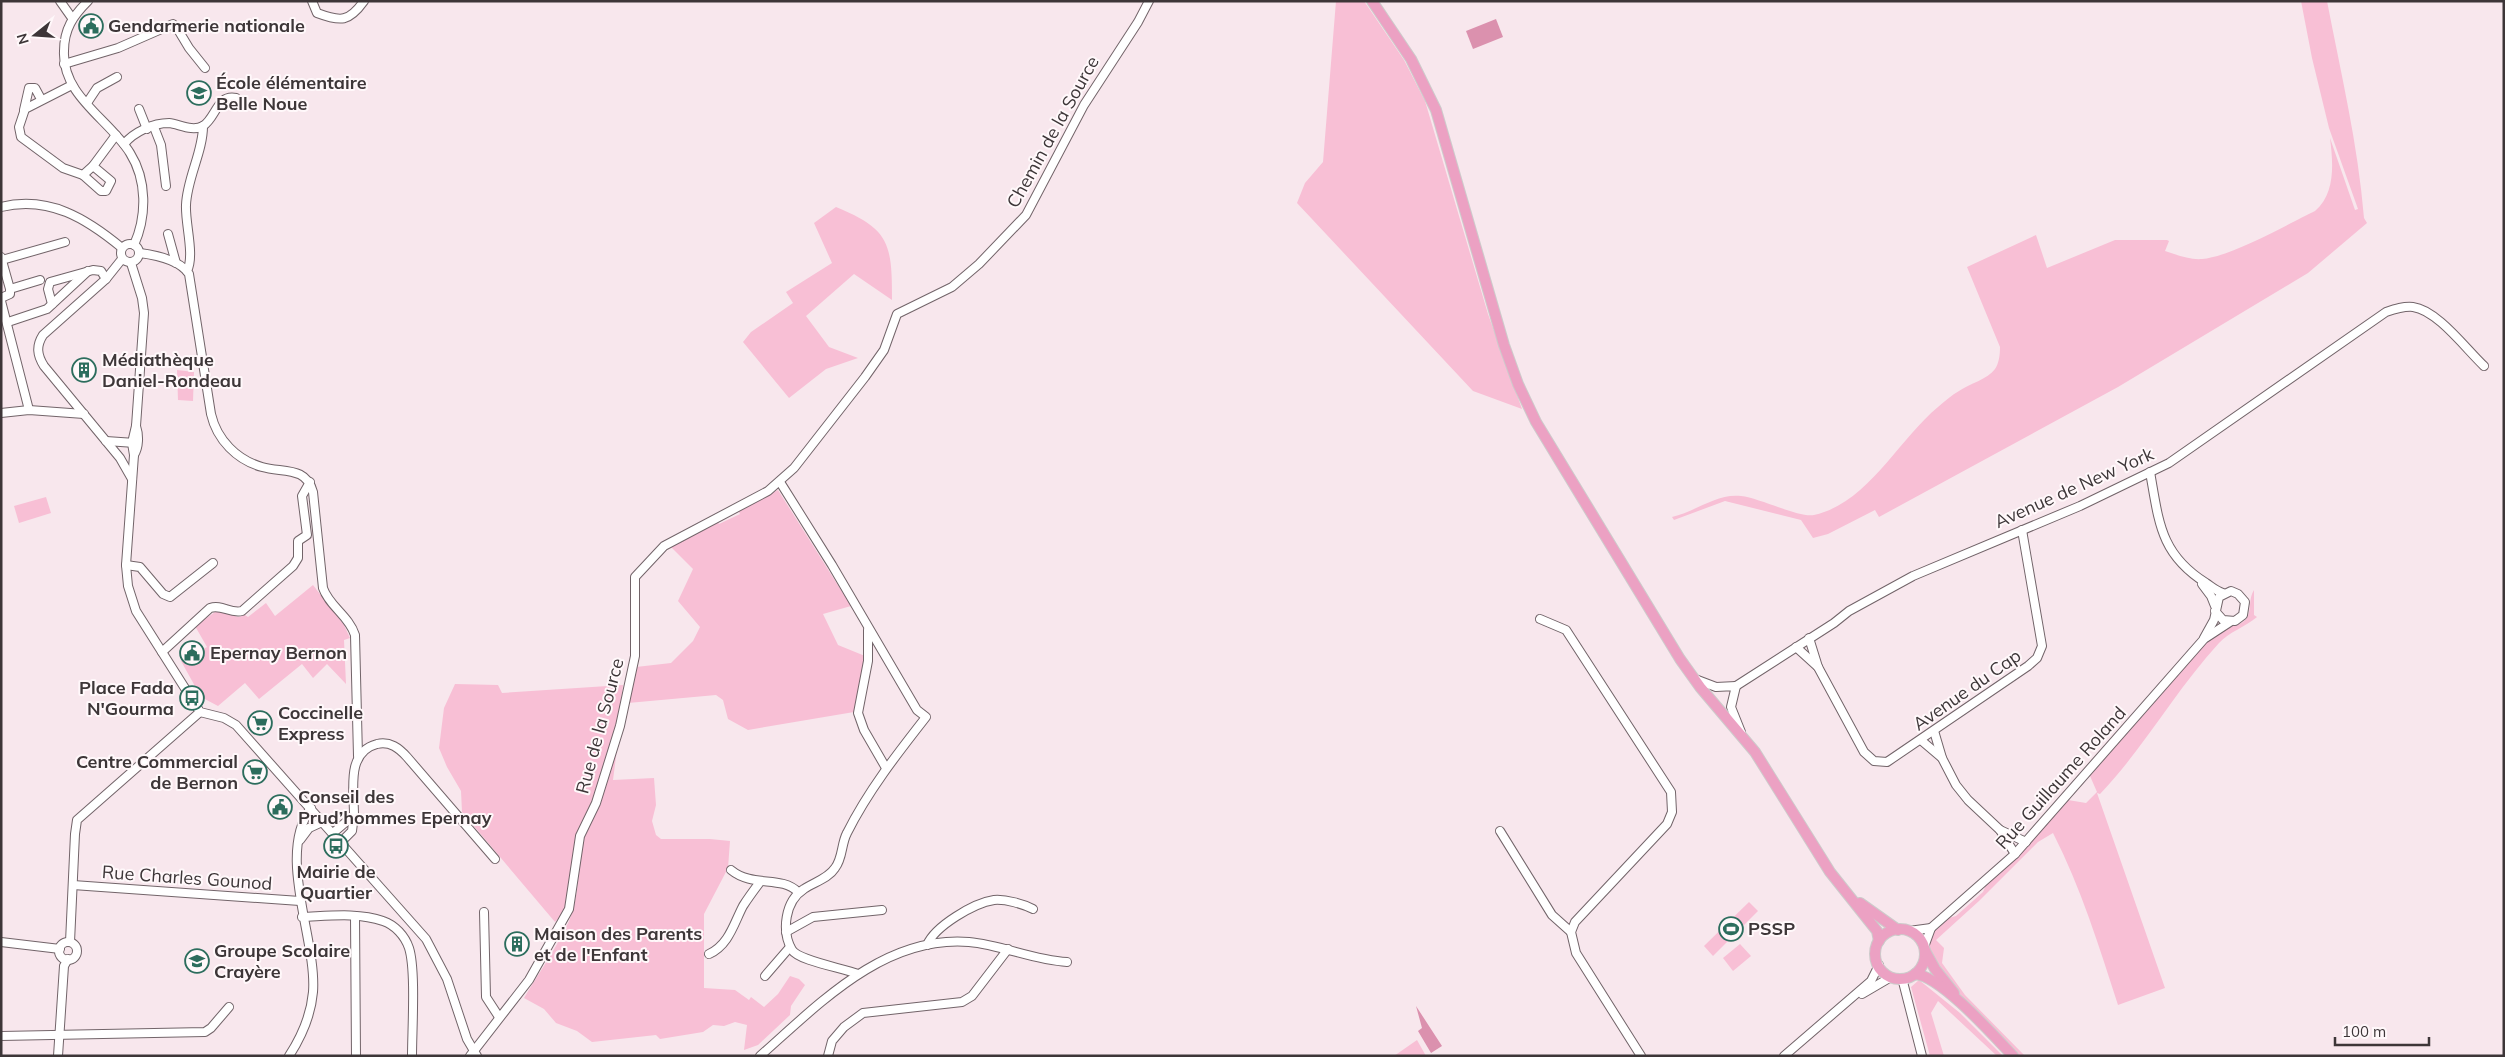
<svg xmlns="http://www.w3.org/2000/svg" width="2505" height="1057" viewBox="0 0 2505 1057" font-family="Mulish,sans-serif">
  <rect width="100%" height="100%" fill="#f8e7ed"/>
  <g fill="#f8bfd5">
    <polygon points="1336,1 1364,1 1404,60 1425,101 1488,314 1522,409 1473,391 1297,203 1305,183 1323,162"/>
    <path d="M2301 1H2327C2341 74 2358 144 2364 218L2367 223 2308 273 2118 387 1879 517 1875 510 1828 534 1813 538 1801 520 1725 501 1674 520 1672 517C1695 512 1717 493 1741 496 1760 498 1799 518 1814 515 1868 503 1898 440 1938 407 1945 401 1952 395 1959 391 1969 384 1988 379 1995 369 1999 363 2000 355 2000 347L1967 267 2036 235 2047 268 2115 240H2167L2169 241 2165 251C2177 255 2190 260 2202 259 2230 257 2288 224 2315 211 2336 193 2333 162 2330 138L2355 210 2358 209 2329 128 2312 58Z"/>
    <path d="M836 207C890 229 892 244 892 300L854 274 806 316 829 347 858 358 826 369 789 398 743 342 751 332 793 303 786 292 832 263 814 223Z"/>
    <polygon points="177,370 194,372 193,401 178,400"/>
    <polygon points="778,490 851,606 823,614 838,645 865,656 854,712 748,730 728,719 723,700 716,695 628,703 636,667 671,663 693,641 700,627 678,601 693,569 670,546 717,520 719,524 740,514 738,510"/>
    <polygon points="46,497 51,513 19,523 14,506"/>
    <polygon points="313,585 344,625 350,638 344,640 346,684 327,664 313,678 302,664 259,699 245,683 218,706 201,697 181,661 207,647 195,626 218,610 238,617 245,615 248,617 266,603 275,616"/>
    <path d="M2254 590V615L2257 617C2245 627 2229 632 2219 643 2175 691 2144 748 2100 794L2097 793 2165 988 2118 1005C2099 946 2081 888 2053 833L2038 842 1979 901 1936 940 1944 948 1942 963 1965 995 2025 1056H2018L1962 998 1929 957 1928 942 1934 932 1949 918 1956 916 1983 892 1986 885 2016 858 2068 800 2086 803 2097 792 2090 776 2208 639C2213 636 2219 630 2225 628 2233 625 2241 626 2247 618 2252 609 2248 599 2254 590Z"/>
    <polygon points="455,684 498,685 502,693 623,685 618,726 590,810 567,910 555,922 462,812 461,791 447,767 439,748 444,708"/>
    <path d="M617 749 613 780 654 778 656 805 652 821 656 835 661 839H710L730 841 728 868 704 914V988L735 990 749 1000 751 997 764 1007 778 994 790 976 799 979 805 985 791 1006 790 1015 758 1045 744 1050 747 1025 735 1022 724 1026 713 1025 703 1032 660 1039 656 1035 592 1042 577 1031 556 1023 544 1009 524 998C539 973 557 947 569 921 586 881 571 840 601 804L599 802Z"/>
    <polygon points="1749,902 1758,911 1713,956 1704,946"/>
    <polygon points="1740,944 1751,956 1733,971 1723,958"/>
    <polygon points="1919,980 1960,1013 2003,1056 1997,1056 1938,1001 1931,1013 1944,1056 1930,1056 1911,987"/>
    <polygon points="1417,1040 1426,1056 1394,1056"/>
  </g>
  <g fill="#db91ae">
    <polygon points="1496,19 1503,37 1473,49 1466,31"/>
    <polygon points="1416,1006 1442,1046 1431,1053 1418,1031 1422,1028"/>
  </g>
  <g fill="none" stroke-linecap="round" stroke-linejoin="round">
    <g stroke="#726469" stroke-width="10">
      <g id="minor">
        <polyline points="60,1 72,18"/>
        <path d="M88 1C73 16 64 29 64 51 62 96 109 119 130 153 147 180 147 216 134 245"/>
        <path d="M312 1 317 13C341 22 349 22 364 1"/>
        <polyline points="64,64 118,48 173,24 177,28 189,48 205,68"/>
        <polyline points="72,85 25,109 19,127 21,137 63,168 83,175 93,166 116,135"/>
        <polyline points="87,103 97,88 117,77"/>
        <polyline points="139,109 147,129"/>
        <polyline points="24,110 29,88 35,88 41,99"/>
        <polyline points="154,127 161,145 166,186"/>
        <path d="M124 144C134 132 153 123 169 123 179 124 192 132 203 126 216 118 217 94 236 98"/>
        <polyline points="83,175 101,191 106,191 111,181 93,166"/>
        <path d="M1 207C49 195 87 219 122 248"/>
        <polyline points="168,234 176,263"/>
        <circle cx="130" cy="253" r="9"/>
        <path d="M140 253C155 255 180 260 189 274L211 414C217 440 237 460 262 467 283 473 306 466 313 492L323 588C329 606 349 616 355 635L358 756"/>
        <polyline points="1,257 10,289"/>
        <path d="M122 259 106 279 43 335C36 346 37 355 44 366L120 458 132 479"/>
        <polyline points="2,260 65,242"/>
        <polyline points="131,263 142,298 144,313 136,426 132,443 134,455"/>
        <path d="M187 271C195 255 185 224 186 205 187 178 203 152 203 126"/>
        <polyline points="1,298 10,294 10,289 40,280"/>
        <polyline points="1,301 29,410"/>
        <polyline points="52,304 48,289 50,282 93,270 101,271 106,279"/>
        <polyline points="8,322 47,309 88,271"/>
        <polyline points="1,413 29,410 84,414"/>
        <path d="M136 426C139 435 139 447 134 455L126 565 128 586 136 611 200 712 224 718 236 725 426 939 447 979 467 1039 477 1056"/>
        <polyline points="106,441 135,443"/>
        <path d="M2150 472C2159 522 2160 554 2206 583 2212 587 2216 591 2223 593"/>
        <path d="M780 482 832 565 917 710 926 717C897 754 868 791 847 833 841 844 843 858 835 868 828 879 814 882 804 889 785 901 781 931 792 950 799 961 843 968 858 974"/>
        <polyline points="126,565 140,567 163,594 170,597 213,563"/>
        <polyline points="2202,584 2211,596 2215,606"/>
        <polyline points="1540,619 1566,630 1671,792 1672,812 1667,824 1575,922 1571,932 1576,953 1641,1056"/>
        <polyline points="868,630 868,661 858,713 864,730 886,768"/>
        <polyline points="1809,638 1818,667 1864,752 1874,761 1887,762 2028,666 2037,658 2042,646 2022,530"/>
        <polyline points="2204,638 2214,620 2219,597 2231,591 2238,594 2245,602 2243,615 2235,621 2223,620 2215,611"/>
        <polyline points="1796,647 1818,667"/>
        <path d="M162 652 210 608C222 604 230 614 242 611L293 566 298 558V541L307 535 302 496 310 482"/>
        <polyline points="1695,679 1716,687 1736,686 1731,707 1741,732"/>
        <path d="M1736 686 1834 623 1849 611 1913 576 2080 506 2169 463 2386 312C2395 309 2404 306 2413 307 2437 310 2466 349 2484 366"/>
        <polyline points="1934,731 1942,758 1956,785 1968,800 2000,830 2015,854"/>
        <polyline points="1922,741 1942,758"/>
        <path d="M354 815C354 790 346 752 377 744 390 741 399 748 407 757L495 859"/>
        <polyline points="2000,830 2026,842"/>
        <polyline points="1500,831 1552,915 1571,932"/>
        <polyline points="333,833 354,815 352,831 341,842"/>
        <polyline points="300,840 309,828 322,822"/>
        <path d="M731 870C753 888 781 875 798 892"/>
        <polyline points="73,885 300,901"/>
        <polyline points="484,912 486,997 499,1017"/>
        <polyline points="355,916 356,1056"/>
        <path d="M302 917C328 916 358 912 383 921 395 925 405 936 409 948 416 970 412 1030 412 1056"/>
        <polyline points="1931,928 2015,854 2204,639 2230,622"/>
        <polyline points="1909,931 1931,928 1924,947"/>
        <polyline points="786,932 813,917 882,910"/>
        <polyline points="1,942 60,949"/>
        <polyline points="70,942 75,834 77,820 200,712"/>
        <circle cx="68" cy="951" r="9"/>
        <path d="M927 945C935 926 974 903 994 900 1006 899 1023 904 1033 909"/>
        <path d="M709 954C729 945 734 923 743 906 748 898 754 890 760 882"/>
        <polyline points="765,976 790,947"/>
        <polyline points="1902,978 1922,1056"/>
        <polyline points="1862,994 1891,977"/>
        <polyline points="1,1036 205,1032 211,1028 229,1007"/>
        <polyline points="58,1056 64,966 68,959"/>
        <path d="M289 1056C302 1036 311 1015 313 992 317 939 276 855 311 808"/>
        <polyline points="470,1056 529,980 569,909 580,836 596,803 620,726 635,656 635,577 664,546 768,491 794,468 865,377 884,350 897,314 952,287 979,264 1026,215 1084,105 1138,22 1149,1"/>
        <path d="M760 1056C819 1004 884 935 969 942 1002 945 1033 960 1067 962"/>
        <polyline points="828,1056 832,1041 844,1027 863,1013 962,1002 972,996 1008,949"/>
        <polyline points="1784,1056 1871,981 1879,965"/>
      </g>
    </g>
    <g stroke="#cdcbcb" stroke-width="12">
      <g id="major">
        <polyline points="1372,1 1411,59 1436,110 1504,345 1518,384 1536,422 1680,659 1700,687 1755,752 1830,872 1877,931 1879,941"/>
        <polyline points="1860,903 1898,930"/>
        <circle cx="1900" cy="954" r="25"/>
        <polyline points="1925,951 1935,969 1954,993"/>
        <path d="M1915 974C1941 976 1994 1036 2013 1056"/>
      </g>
    </g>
    <use href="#minor" stroke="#fff" stroke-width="8"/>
    <use href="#major" stroke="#eca1c3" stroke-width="10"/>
  </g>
  <defs>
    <g id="civic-ring" transform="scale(1.25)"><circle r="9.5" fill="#fff8fa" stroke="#2c6d5d" stroke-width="1.5"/><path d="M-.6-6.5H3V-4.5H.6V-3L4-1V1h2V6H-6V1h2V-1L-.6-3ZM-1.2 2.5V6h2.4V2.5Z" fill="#2c6d5d"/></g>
    <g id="school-ring" transform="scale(1.25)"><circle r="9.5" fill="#fff8fa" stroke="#2c6d5d" stroke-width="1.5"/><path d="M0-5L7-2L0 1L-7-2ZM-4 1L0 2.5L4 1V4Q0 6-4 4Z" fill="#2c6d5d"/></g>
    <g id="building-ring" transform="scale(1.25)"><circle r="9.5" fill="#fff8fa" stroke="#2c6d5d" stroke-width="1.5"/><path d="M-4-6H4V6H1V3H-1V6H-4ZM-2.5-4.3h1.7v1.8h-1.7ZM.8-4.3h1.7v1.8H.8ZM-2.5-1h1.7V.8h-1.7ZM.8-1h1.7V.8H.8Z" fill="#2c6d5d"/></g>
    <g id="bus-ring" transform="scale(1.25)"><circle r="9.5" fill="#fff8fa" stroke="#2c6d5d" stroke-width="1.5"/><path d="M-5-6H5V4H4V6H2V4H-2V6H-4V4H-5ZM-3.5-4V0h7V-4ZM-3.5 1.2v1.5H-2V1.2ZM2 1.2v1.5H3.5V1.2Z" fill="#2c6d5d"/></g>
    <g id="supermarket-ring" transform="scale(1.25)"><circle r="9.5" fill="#fff8fa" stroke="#2c6d5d" stroke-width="1.5"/><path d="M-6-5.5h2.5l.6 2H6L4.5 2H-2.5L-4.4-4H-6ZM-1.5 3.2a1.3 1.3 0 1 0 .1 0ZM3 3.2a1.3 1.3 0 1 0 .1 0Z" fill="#2c6d5d"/></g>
    <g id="stadium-ring" transform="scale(1.25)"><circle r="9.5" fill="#fff8fa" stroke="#2c6d5d" stroke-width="1.5"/><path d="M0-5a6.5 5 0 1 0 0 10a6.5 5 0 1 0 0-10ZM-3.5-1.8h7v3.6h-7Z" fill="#2c6d5d"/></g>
  </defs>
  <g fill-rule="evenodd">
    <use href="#civic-ring" x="91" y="26"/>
    <use href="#school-ring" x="199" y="93"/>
    <use href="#building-ring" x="84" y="370"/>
    <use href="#civic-ring" x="192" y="653"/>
    <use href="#bus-ring" x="192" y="698"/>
    <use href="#supermarket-ring" x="260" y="723"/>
    <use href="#supermarket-ring" x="255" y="772"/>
    <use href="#civic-ring" x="280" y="807"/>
    <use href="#bus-ring" x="336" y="846"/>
    <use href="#stadium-ring" x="1731" y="929"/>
    <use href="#building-ring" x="517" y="944"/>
    <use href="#school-ring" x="197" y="961"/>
  </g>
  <g text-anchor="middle" stroke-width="4" stroke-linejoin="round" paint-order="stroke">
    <g font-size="18" font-weight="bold" fill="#3d3638" stroke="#fff8fa" text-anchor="start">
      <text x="108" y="32">Gendarmerie nationale</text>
      <text x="216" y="89">École élémentaire<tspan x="216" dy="21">Belle Noue</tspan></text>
      <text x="102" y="366">Médiathèque<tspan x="102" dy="21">Daniel-Rondeau</tspan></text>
      <text x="210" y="659">Epernay Bernon</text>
      <text x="174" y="694" text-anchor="end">Place Fada<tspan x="174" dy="21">N'Gourma</tspan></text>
      <text x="278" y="719">Coccinelle<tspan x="278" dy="21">Express</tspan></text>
      <text x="238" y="768" text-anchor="end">Centre Commercial<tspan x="238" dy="21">de Bernon</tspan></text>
      <text x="298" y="803">Conseil des<tspan x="298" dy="21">Prud’hommes Epernay</tspan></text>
      <text x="336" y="878" text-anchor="middle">Mairie de<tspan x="336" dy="21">Quartier</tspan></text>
      <text x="1748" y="935">PSSP</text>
      <text x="534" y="940">Maison des Parents<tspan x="534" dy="21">et de l'Enfant</tspan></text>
      <text x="214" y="957">Groupe Scolaire<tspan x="214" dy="21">Crayère</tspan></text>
    </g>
    <g font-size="18" fill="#3d3638" stroke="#fff8fa">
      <text transform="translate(1053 132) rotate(-61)" y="6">Chemin de la Source</text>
      <text transform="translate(2074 488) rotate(-24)" y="6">Avenue de New York</text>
      <text transform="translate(1967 690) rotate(-35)" y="6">Avenue du Cap</text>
      <text transform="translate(600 726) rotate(-75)" y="6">Rue de la Source</text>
      <text transform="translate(2061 778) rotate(-48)" y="6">Rue Guillaume Roland</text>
      <text transform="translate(187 878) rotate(4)" y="6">Rue Charles Gounod</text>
    </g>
  </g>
  <rect width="2505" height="1057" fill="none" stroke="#3d3638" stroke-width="5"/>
  <g transform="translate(35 35) rotate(253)" stroke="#fff8fa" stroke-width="4" paint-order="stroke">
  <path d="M0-4L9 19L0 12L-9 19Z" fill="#3d3638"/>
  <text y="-8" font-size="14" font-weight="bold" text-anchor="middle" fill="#3d3638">N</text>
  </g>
  <path d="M2335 1037v8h94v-8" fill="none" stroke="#3d3638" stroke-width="2.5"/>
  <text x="2342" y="1037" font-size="15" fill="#3d3638" stroke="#fff8fa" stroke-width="4" paint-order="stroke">100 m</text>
</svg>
